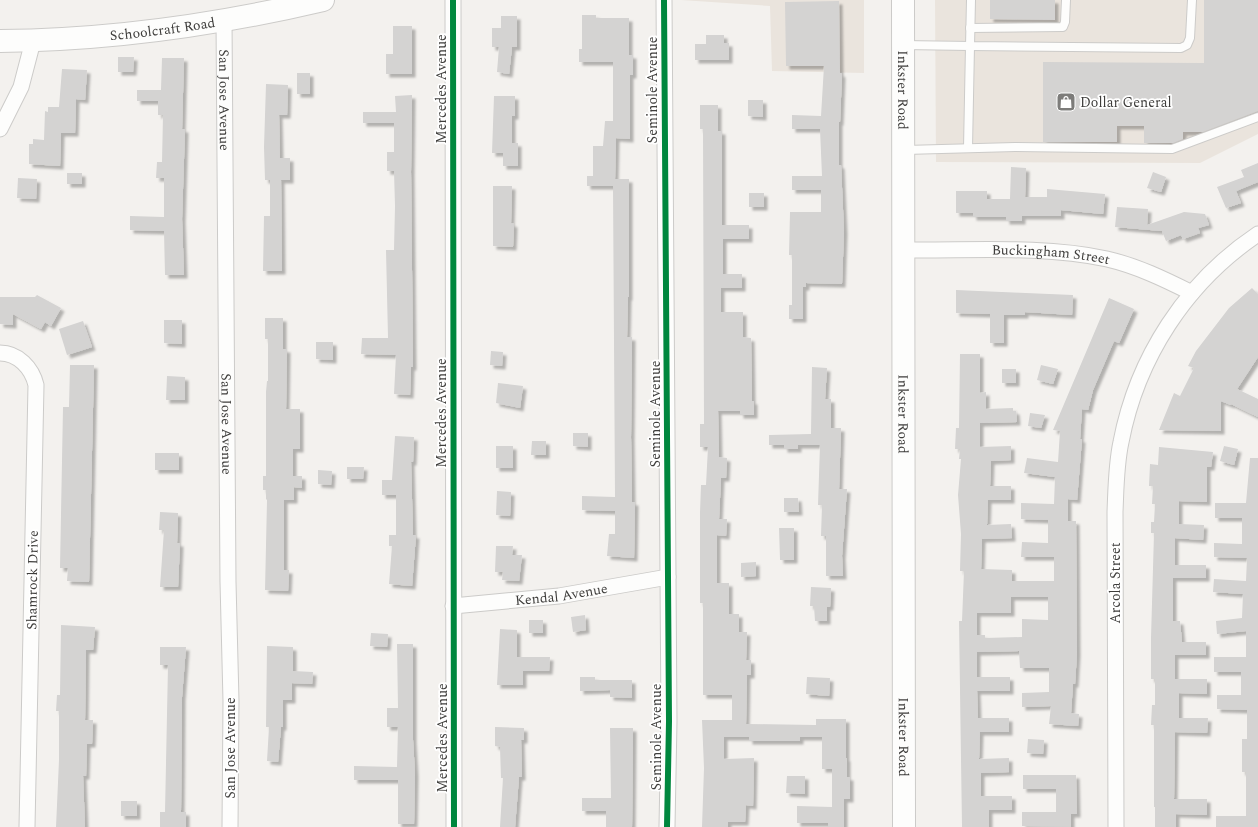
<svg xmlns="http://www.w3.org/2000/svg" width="1258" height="827" viewBox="0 0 1258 827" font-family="Spectral,serif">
  <defs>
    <filter id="shadow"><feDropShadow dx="3.5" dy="3.5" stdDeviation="1" flood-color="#0004"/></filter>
  </defs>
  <rect width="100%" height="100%" fill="#f3f1ee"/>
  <g fill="#eae4dd">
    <polygon points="681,0 864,0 864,73 772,71 770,6"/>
    <polygon points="935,0 1258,0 1258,134 1200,163 936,162"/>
  </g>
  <g fill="#d4d3d2" fill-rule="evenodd" filter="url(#shadow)">
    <polygon points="990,0 1055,0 1055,20 990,19"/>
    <polygon points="1204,0 1258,0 1258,111 1203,132 1183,132 1183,139 1173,143 1144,143 1144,126 1117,126 1117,142 1043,142 1043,62 1204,63"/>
    <polygon points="839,1 840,73 842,74 840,122 839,122 839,165 841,165 844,231 842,284 806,283 806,287 803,287 803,319 789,319 789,305 792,305 792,255 789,255 790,212 821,212 821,190 792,190 792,176 822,176 820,129 792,129 792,115 821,116 824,66 786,66 785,2"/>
    <polygon points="582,15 596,15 596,18 629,18 629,55 633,55 633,75 630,75 630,139 616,138 615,179 629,179 629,297 628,297 627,337 632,337 631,437 632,502 635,502 634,558 607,556 609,534 615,534 615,511 582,510 582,496 615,497 613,186 587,186 587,176 593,176 593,146 603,146 605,121 613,121 613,62 579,62 579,49 582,49"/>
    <polygon points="501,16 517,16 517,47 512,47 509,74 497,72 499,47 492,47 492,28 501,28"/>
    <polygon points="393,26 412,26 412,74 386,74 386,54 393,54"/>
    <polygon points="706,35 724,35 724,43 729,43 729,60 695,60 695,44 706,44"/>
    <polygon points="118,57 134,57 133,72 118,72"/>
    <polygon points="162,58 184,58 182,129 185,129 182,219 184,275 165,275 164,231 130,230 130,216 164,217 164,178 156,178 157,162 162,162 163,115 158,115 158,101 137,101 137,90 161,90"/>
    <polygon points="62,69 87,70 85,100 76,99 75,133 61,133 60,166 29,164 29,144 33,144 33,139 44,140 45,111 48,112 48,107 59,107"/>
    <rect x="297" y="73" width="13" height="21"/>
    <polygon points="266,84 288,85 287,115 279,115 280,158 290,158 290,180 281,180 282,271 263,271 264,216 270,216 270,180 265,180 264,147"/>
    <polygon points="412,95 411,172 413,367 411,367 410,395 394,394 396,355 361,354 362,338 388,338 386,250 394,250 395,206 394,171 387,171 387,152 394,152 394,123 363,123 363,112 396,112 395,96"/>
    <polygon points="494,96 515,96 515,116 512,116 512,143 518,143 518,166 503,166 503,153 492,153"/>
    <polygon points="748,100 763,100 763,117 748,116"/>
    <polygon points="700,105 718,105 718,131 722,131 722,225 749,225 749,239 723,239 723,274 742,274 742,288 721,288 721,312 743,312 743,337 751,338 752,401 754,401 754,415 740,415 740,411 718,411 719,457 727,458 726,478 721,478 719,519 727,519 726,536 717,535 717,583 729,583 729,614 739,614 739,632 747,632 746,660 751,660 751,675 747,675 746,724 816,725 816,719 846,719 846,758 847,758 847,777 850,777 850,799 844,799 844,827 828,827 828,823 797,823 797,806 832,807 832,769 822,769 822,737 800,737 800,741 749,741 749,737 724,737 724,759 754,758 753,806 746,805 745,822 728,822 728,827 702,827 704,768 702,720 732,720 732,695 703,695 703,603 700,603 700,513 701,485 706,485 708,447 700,447 700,424 704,424 703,129 700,129"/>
    <polygon points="1258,163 1258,182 1236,191 1241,203 1226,208 1217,187 1244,177 1241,170"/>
    <polygon points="1011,167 1026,168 1025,197 1047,197 1047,189 1105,194 1103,214 1061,210 1061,216 1022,216 1022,221 1006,221 1006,217 973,217 973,213 956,213 956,191 987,191 987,199 1010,199"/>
    <polygon points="1153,172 1166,177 1161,192 1147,188"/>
    <rect x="67" y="173" width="15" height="11"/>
    <polygon points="18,178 37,179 36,199 17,198"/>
    <polygon points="493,186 512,186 511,223 514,224 513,247 493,246"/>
    <rect x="749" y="193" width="15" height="14"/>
    <polygon points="1117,207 1148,209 1147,225 1184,212 1205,214 1209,225 1198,228 1200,233 1183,239 1181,235 1166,241 1162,231 1115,227"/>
    <polygon points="1252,288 1258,294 1258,357 1237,389 1258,399 1258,417 1231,404 1231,405 1221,401 1221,431 1159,430 1174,393 1180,396 1194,368 1188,366 1196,351 1229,308"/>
    <polygon points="956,290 1073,295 1072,315 1025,312 1025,315 1004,315 1004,343 990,343 990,314 956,313"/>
    <polygon points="37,295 61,308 51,326 45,322 41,329 13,314 13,325 0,324 0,297 35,297"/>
    <path d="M1109 298 1134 309 1119 343 1114 341 1093 390 1088 410 1082 409 1080 439H1082L1077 500 1068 499V521H1076L1077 653 1075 684H1073L1071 713 1079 714 1078 726 1049 724 1051 706 1022 707V693L1049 692V668H1020L1019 651 977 652V677H1010V691H977L978 718H1009V732H980L979 759 1009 758V772L981 773V796H1012V810H989V827H962L959 621H962L964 571H960L961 534 958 495 961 459H959L960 449H955L956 428H959L960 354H980V393L986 392V409L1013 408V411H1016L1017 422 980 423V447L1011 446V460L991 461 990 486H1011V500H988L987 525 1011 524 1012 538 982 539 981 569 1012 570V581H1054V557H1021L1022 542 1048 543V520L1021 519V503L1054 504 1055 477 1024 473 1027 458 1058 462 1060 431 1053 430ZM1011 597H1048V620L1022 619V637L985 638V635H977V613H1011Z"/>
    <polygon points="265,318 283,318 283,349 287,349 286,409 300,409 300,449 293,449 293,476 302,476 302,488 294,487 294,500 284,500 284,570 289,570 288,591 265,590 267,500 266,499 266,490 263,490 263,476 266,476 266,392 267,381 268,381 268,339 265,339"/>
    <polygon points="164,320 182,320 182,344 164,343"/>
    <polygon points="83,321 92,347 67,355 59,329"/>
    <polygon points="316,342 333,342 333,360 316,359"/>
    <polygon points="491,351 503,352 502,366 490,365"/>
    <polygon points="70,365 94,365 89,582 67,581 68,568 60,568 63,407 69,407"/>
    <polygon points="1041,365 1058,369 1053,384 1037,380"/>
    <polygon points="812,367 827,368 825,399 831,399 831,428 841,428 839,489 847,489 842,556 843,576 826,576 826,536 821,536 822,505 818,505 820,445 798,445 798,449 784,449 784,445 769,445 769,435 811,434"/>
    <rect x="1002" y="369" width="14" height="14"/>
    <polygon points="167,376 185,377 185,400 166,400"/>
    <polygon points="498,383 523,386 520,408 496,403"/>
    <polygon points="1030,413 1045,415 1041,428 1028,426"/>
    <polygon points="573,433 588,433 588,447 573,446"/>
    <polygon points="395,436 414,437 413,462 411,462 413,535 416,535 412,586 389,584 392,546 389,546 389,535 396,535 396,495 382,495 382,480 392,480"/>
    <polygon points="532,441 546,441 546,455 531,455"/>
    <rect x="496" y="446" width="17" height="22"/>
    <polygon points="1224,446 1238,449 1234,465 1220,461"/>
    <polygon points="1159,447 1213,452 1211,467 1207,467 1207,502 1179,501 1179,524 1204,525 1203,540 1175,538 1175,565 1206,565 1206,578 1173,578 1173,621 1180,621 1182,642 1206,642 1206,655 1175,655 1175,679 1207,679 1207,694 1179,693 1179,718 1208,718 1207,733 1175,732 1174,799 1207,799 1207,815 1176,814 1176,827 1155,827 1155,807 1154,807 1154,725 1151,725 1152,705 1155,705 1155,679 1151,679 1151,638 1154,533 1151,533 1151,522 1154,522 1155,504 1152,504 1153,486 1149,486 1150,464 1158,465"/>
    <rect x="155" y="453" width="24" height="17"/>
    <polygon points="1250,458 1258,458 1258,827 1216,827 1216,816 1246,816 1246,772 1242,772 1242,739 1247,739 1247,710 1217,709 1217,695 1241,695 1241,672 1214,672 1214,657 1246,657 1246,631 1217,634 1216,621 1242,618 1243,594 1213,592 1214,579 1246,581 1247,558 1214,557 1214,543 1242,544 1242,518 1215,518 1215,503 1246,503"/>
    <polygon points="347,467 364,467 363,479 347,479"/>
    <polygon points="318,470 332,471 331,485 318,484"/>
    <polygon points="497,491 511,492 510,516 496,515"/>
    <polygon points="784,498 798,498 799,512 784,512"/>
    <polygon points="160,512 178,513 177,543 180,543 178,587 160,587 164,530 159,530"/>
    <polygon points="779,528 794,528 794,560 780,560"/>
    <polygon points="496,546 513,546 512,555 522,555 519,581 502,580 503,572 495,572"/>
    <polygon points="756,562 756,576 741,577 741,563"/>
    <polygon points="811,587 831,588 830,607 827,607 827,621 815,621 814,606 810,606"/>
    <polygon points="585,615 586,630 573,632 571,617"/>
    <rect x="529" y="620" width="14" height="13"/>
    <polygon points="61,625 95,627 93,650 86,650 85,720 93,720 92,744 87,744 86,776 83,776 85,827 56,827 59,760 59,711 56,711 57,695 60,695"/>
    <polygon points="500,629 517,630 517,657 550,657 549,671 523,671 523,685 497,685"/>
    <polygon points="371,633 388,634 387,647 370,646"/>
    <polygon points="397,644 413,644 413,740 415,773 414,824 398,824 398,780 354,780 354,766 397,767 398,727 387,727 387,708 398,708"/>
    <polygon points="267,646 293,647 293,671 313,672 312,684 292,683 292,700 283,700 283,727 281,727 278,762 267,761 269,727 266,727"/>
    <polygon points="160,647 186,647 182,697 181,812 186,812 186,827 160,827 160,812 165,812 168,665 160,665"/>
    <polygon points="580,677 595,677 595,680 632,680 632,698 610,697 610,690 580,691"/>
    <polygon points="807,677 830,678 829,696 806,694"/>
    <polygon points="495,727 524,728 524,740 521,740 522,777 519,777 515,827 500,827 503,778 501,778 500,747 495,746"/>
    <polygon points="610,728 633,728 632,827 606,827 606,811 582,811 582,798 611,798"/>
    <polygon points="1028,739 1044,740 1043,754 1027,753"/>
    <polygon points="1023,775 1076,775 1077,814 1071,814 1071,827 1022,826 1022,812 1056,812 1056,789 1023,789"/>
    <polygon points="787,776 805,776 805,794 786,793"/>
    <rect x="121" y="801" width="16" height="15"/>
  </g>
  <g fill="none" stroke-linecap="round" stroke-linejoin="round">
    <g stroke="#cccbc9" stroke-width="10">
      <g id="lane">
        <polyline points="971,0 970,46 1181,48 1187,45 1190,38 1192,0"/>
        <polyline points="970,28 1063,27 1065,22 1066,0"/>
        <polyline points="903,45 970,46 968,148"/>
        <polyline points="905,150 1015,147 1172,149 1258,117"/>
      </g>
    </g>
    <g stroke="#cccbc9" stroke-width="17">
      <g id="street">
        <polyline points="453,0 454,827"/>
        <polyline points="664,0 669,721 667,827"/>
        <path id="s1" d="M224 20 228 582 231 701 230 827"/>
        <polyline points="0,129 21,87 33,41"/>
        <path id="s2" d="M903 250C969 251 1042 245 1107 259 1137 266 1164 279 1192 293"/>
        <path d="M0 353C18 353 32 368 36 385L27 827"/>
        <path id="s3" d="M453 606 559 596 668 577"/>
        <path d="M1116 827 1115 512C1116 489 1116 465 1121 442 1137 358 1186 282 1258 234"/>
      </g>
    </g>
    <g stroke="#cccbc9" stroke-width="24">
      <g id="secondary">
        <path id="s4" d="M903 0 904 827"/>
        <path id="s5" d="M0 41C109 40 217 25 323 0"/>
      </g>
    </g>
    <use href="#lane" stroke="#fdfdfc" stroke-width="8"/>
    <use href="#street" stroke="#fdfdfc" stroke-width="15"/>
    <use href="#secondary" stroke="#fdfdfc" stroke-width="22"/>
    <g stroke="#fff" stroke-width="8">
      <g id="cycleway">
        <polyline points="453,0 454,827"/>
        <polyline points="664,0 669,721 667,827"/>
      </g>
    </g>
    <use href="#cycleway" stroke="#00873e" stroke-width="6"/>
  </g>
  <defs>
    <g id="shop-square" transform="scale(1)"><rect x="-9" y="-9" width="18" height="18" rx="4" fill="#7d7c7a" stroke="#fff"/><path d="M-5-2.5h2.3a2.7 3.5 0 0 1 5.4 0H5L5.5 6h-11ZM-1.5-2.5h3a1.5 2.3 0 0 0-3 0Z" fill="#fff"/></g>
  </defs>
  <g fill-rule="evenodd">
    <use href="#shop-square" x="1066" y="102"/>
  </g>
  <g text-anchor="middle" stroke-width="3.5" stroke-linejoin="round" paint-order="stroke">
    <g font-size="14" fill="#3e3d3b" stroke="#fff">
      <text dy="5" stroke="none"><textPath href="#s5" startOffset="163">Schoolcraft Road</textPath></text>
      <text transform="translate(441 89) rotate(-90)" y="5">Mercedes Avenue</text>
      <text transform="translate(652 90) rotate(-90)" y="5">Seminole Avenue</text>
      <text dy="5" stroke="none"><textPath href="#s4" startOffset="90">Inkster Road</textPath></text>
      <text dy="5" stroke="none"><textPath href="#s1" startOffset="80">San Jose Avenue</textPath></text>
      <text dy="5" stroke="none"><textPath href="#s2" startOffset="148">Buckingham Street</textPath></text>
      <text transform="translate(441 413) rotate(-90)" y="5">Mercedes Avenue</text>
      <text transform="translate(655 414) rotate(-90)" y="5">Seminole Avenue</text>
      <text dy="5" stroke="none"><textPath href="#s4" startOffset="414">Inkster Road</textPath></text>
      <text dy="5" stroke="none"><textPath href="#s1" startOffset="404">San Jose Avenue</textPath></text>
      <text transform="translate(32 580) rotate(-89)" y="5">Shamrock Drive</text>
      <text transform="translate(1115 583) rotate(-90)" y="5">Arcola Street</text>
      <text dy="5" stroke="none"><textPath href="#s3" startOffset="109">Kendal Avenue</textPath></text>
      <text transform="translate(656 737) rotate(-90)" y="5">Seminole Avenue</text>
      <text dy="5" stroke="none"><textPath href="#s4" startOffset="737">Inkster Road</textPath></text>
      <text transform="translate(442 738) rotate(-90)" y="5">Mercedes Avenue</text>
      <text transform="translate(230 748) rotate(-90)" y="5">San Jose Avenue</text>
    </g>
    <g font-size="14" fill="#3e3d3b" stroke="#fff" text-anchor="start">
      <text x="1080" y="107">Dollar General</text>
    </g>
  </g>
</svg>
